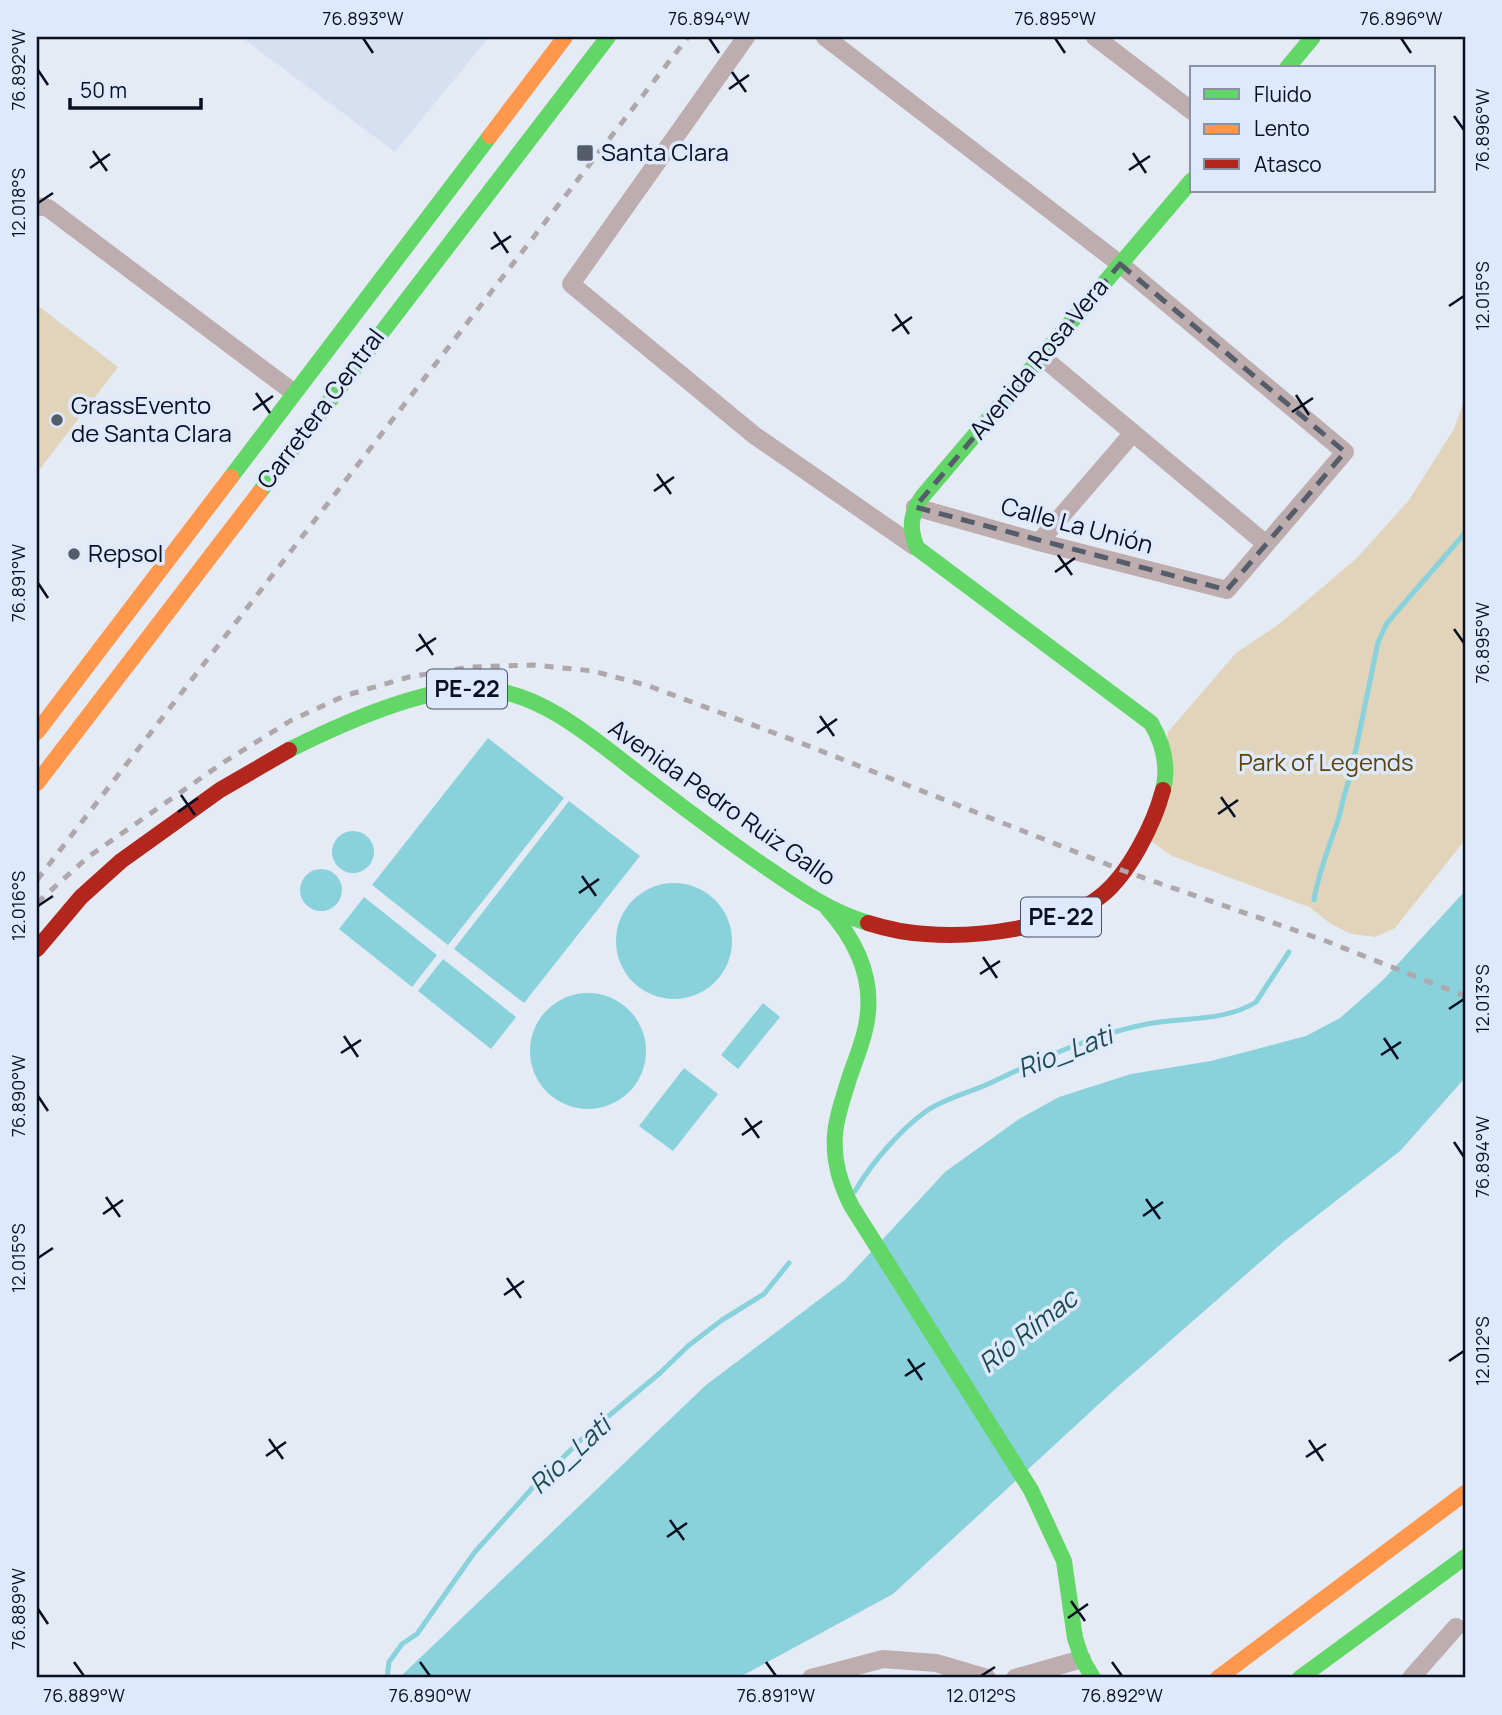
<svg xmlns="http://www.w3.org/2000/svg" width="1502" height="1715" viewBox="0 0 1502 1715" font-family="Manrope,sans-serif">
  <rect width="100%" height="100%" fill="#e5ebf5"/>
  <polygon fill="#d7e0f0" points="241,37 489,37 395,152"/>
  <g fill="#e1d4bb">
    <polygon points="37,305 118,367 37,473"/>
    <polygon points="1465,398 1465,840 1395,928 1375,937 1351,934 1331,924 1309,907 1172,856 1151,841 1168,732 1236,653 1279,624 1357,558 1409,500 1454,429"/>
  </g>
  <g fill="#89d2dc">
    <polygon points="488,738 564,798 448,945 372,885"/>
    <polygon points="569,801 640,856 524,1003 454,949"/>
    <circle cx="353" cy="852" r="21"/>
    <circle cx="321" cy="890" r="21"/>
    <circle cx="674" cy="941" r="58"/>
    <polygon points="1465,891 1465,1078 1400,1151 1283,1242 1113,1391 893,1594 738,1678 399,1678 706,1385 845,1280 945,1172 1019,1119 1059,1097 1131,1074 1211,1061 1306,1036 1340,1018 1382,981"/>
    <polygon points="364,897 437,955 412,987 339,929"/>
    <polygon points="443,959 516,1017 491,1049 418,991"/>
    <circle cx="588" cy="1051" r="58"/>
    <polygon points="763,1003 780,1017 738,1069 721,1055"/>
    <polygon points="684,1068 718,1094 673,1151 639,1126"/>
  </g>
  <g fill="none" stroke-linecap="round" stroke-linejoin="round">
    <g stroke="#89d2dc" stroke-width="5">
      <path d="M1314 900C1318 874 1328 850 1336 826 1342 810 1343 794 1350 778L1378 642 1387 623 1465 533"/>
      <path d="M855 1191C871 1164 899 1131 925 1112 943 1099 968 1093 988 1084 1040 1060 1090 1035 1147 1024 1181 1017 1225 1022 1256 1002L1289 952"/>
      <polyline points="387,1678 389,1662 402,1644 417,1634 474,1553 536,1484 587,1434 660,1373 688,1346 722,1320 764,1294 789,1263"/>
    </g>
    <g stroke="#bdadae" stroke-width="18">
      <polyline points="746,37 571,284 754,435 914,546"/>
      <polyline points="825,37 1120,264 1345,452 1227,590 1039,542 915,507"/>
      <polyline points="1095,37 1192,111"/>
      <polyline points="37,206 48,208 293,392"/>
      <polyline points="1041,356 1266,544"/>
      <polyline points="1039,542 1133,433"/>
      <polyline points="811,1678 883,1659 936,1663 987,1678"/>
      <polyline points="1015,1678 1082,1659"/>
      <polyline points="1411,1678 1456,1627"/>
    </g>
    <g stroke="#63d668" stroke-width="16">
      <polyline points="1287,68 1313,37"/>
      <polyline points="231,477 490,136"/>
      <polyline points="259,493 608,37"/>
      <path d="M289 750C341 724 428 684 486 689 546 695 596 741 642 776 680 805 718 834 757 861 792 885 827 911 868 923"/>
      <path d="M1163 790C1169 766 1164 745 1151 723L917 548C909 529 910 514 922 497L1192 180"/>
      <path d="M827 908C855 939 874 977 867 1020 864 1042 854 1062 848 1082 843 1099 836 1117 835 1135 833 1160 840 1184 852 1207L1031 1490 1064 1561 1075 1638 1082 1659 1093 1678"/>
      <polyline points="1300,1678 1465,1557"/>
    </g>
    <g stroke="#ff974d" stroke-width="16">
      <polyline points="490,136 565,37"/>
      <polyline points="37,732 231,477"/>
      <polyline points="37,783 259,493"/>
      <polyline points="1218,1678 1465,1493"/>
    </g>
    <g stroke="#b3261e" stroke-width="16">
      <path d="M868 923C887 929 907 933 926 934 976 938 1061 928 1101 896 1129 874 1154 824 1163 790"/>
      <polyline points="37,949 81,897 121,861 220,790 289,750"/>
    </g>
    <g stroke="#aea8ac" stroke-width="5" stroke-dasharray="9 9" stroke-linecap="butt">
      <polyline points="37,880 688,37"/>
      <polyline points="37,903 88,857 224,762 290,721 344,696 409,677 470,667 534,665 593,671 649,686 801,743 1124,871 1326,941 1465,996"/>
    </g>
  </g>
  <path fill="none" stroke="#555d6b" stroke-width="5" stroke-dasharray="14 9" stroke-linejoin="round" d="M1120 264 1345 452 1227 590 915 507Z"/>
  <path fill="none" stroke="#081021" stroke-width="2.5" d="M363 38 373 53M709 38 719 53M1055 38 1065 53M1401 38 1411 53M38 70 48 85M732 72 746 92M729 89 749 75M1454 116 1464 130M93 151 107 171M1133 153 1146 173M90 168 110 154M1129 170 1150 156M38 203 53 193M494 232 508 253M491 249 511 236M1449 306 1464 296M895 314 909 334M892 331 912 317M256 393 270 413M1296 395 1309 415M253 410 273 396M1292 412 1313 398M657 474 671 494M654 491 674 477M1058 555 1072 575M1055 572 1075 558M38 583 48 598M1454 629 1464 643M419 634 433 655M416 651 436 638M820 716 834 736M817 733 837 719M181 795 195 815M1221 797 1235 817M178 812 198 798M1218 814 1238 800M582 876 596 896M579 893 599 879M38 906 53 896M983 957 997 978M980 974 1000 961M1449 1009 1464 999M344 1036 358 1057M1384 1038 1398 1059M341 1053 361 1040M1381 1055 1401 1042M38 1096 48 1111M745 1118 759 1138M742 1135 762 1121M1454 1142 1464 1157M106 1197 120 1217M1146 1199 1160 1219M103 1214 123 1200M1143 1216 1163 1202M38 1258 53 1248M507 1278 521 1298M504 1295 524 1281M908 1359 922 1380M1449 1361 1464 1351M905 1376 925 1363M269 1439 283 1459M1309 1440 1323 1461M266 1456 286 1442M1306 1457 1326 1444M670 1520 684 1540M667 1537 687 1523M1071 1601 1085 1621M38 1609 48 1624M1068 1618 1088 1604M74 1662 84 1676M420 1662 430 1676M766 1662 776 1676M1112 1662 1122 1676M981 1676 995 1667"/>
  <g fill="#555d6b" stroke="#dee9fc" stroke-width="2.5">
    <rect x="576" y="144" width="18" height="18" rx="3.5"/>
    <circle cx="57" cy="420" r="7"/>
    <circle cx="74" cy="554" r="7"/>
  </g>
  <g text-anchor="middle" stroke-width="7" stroke-linejoin="round" paint-order="stroke">
    <g fill="#dee9fc" stroke="#485163" stroke-width="2">
      <rect x="427" y="669.5" width="80" height="39" rx="5"/>
      <rect x="1021" y="897.5" width="80" height="39" rx="5"/>
    </g>
    <g font-size="23" font-weight="bold" fill="#081021">
      <text x="467" y="697">PE-22</text>
      <text x="1061" y="925">PE-22</text>
    </g>
    <g font-size="24" fill="#081021" stroke="#dee9fc" text-anchor="start">
      <text x="601" y="161">Santa Clara</text>
      <text x="71" y="414">GrassEvento<tspan x="71" dy="28">de Santa Clara</tspan></text>
      <text x="88" y="562">Repsol</text>
    </g>
    <g font-size="24" fill="#081021" stroke="#dee9fc">
      <text transform="translate(1039 359) rotate(-50)" y="8">Avenida Rosa Vera</text>
      <text transform="translate(321 409) rotate(-53)" y="8">Carretera Central</text>
      <text transform="translate(1077 526) rotate(15)" y="8">Calle La Unión</text>
      <text transform="translate(722 803) rotate(35)" y="8">Avenida Pedro Ruiz Gallo</text>
    </g>
    <g font-size="24" fill="#5c440d" stroke="#dee9fc">
      <text x="1326" y="771">Park of Legends</text>
    </g>
    <g font-size="26" font-style="italic" fill="#1d4c50" stroke="#dee9fc">
      <text transform="translate(1065 1052) rotate(-21)" y="9">Rio_Lati</text>
      <text transform="translate(1028 1331) rotate(-38)" y="9">Río Rímac</text>
      <text transform="translate(570 1455) rotate(-43)" y="9">Rio_Lati</text>
    </g>
  </g>
  <rect width="1502" height="1715" fill="none" stroke="#dee9fc" stroke-width="77"/>
  <rect x="1190" y="66" width="245" height="126" fill="#dee9fc" stroke="#8892a4" stroke-width="2"/>
  <rect x="1204" y="89" width="35" height="10" fill="#63d668" stroke="#8892a4" stroke-width="2"/>
  <text x="1254" y="102" font-size="21" fill="#081021">Fluido</text>
  <rect x="1204" y="124" width="35" height="10" fill="#ff974d" stroke="#8892a4" stroke-width="2"/>
  <text x="1254" y="136" font-size="21" fill="#081021">Lento</text>
  <rect x="1204" y="159" width="35" height="10" fill="#b3261e" stroke="#8892a4" stroke-width="2"/>
  <text x="1254" y="172" font-size="21" fill="#081021">Atasco</text>
  <path d="M70 98v10h131v-10" fill="none" stroke="#081021" stroke-width="3.5"/>
  <text x="80" y="98" font-size="21" fill="#081021" stroke="#dee9fc" stroke-width="5" paint-order="stroke">50 m</text>
  <rect x="38" y="38" width="1426" height="1638" fill="none" stroke="#081021" stroke-width="2.5"/>
  <g font-size="18" text-anchor="middle" fill="#081021">
    <text x="363" y="25">76.893°W</text>
    <text x="709" y="25">76.894°W</text>
    <text x="1055" y="25">76.895°W</text>
    <text x="1401" y="25">76.896°W</text>
    <text transform="translate(19 70) rotate(-90)" y="6">76.892°W</text>
    <text transform="translate(1483 130) rotate(-90)" y="6">76.896°W</text>
    <text transform="translate(19 203) rotate(-90)" y="6">12.018°S</text>
    <text transform="translate(1483 296) rotate(-90)" y="6">12.015°S</text>
    <text transform="translate(19 583) rotate(-90)" y="6">76.891°W</text>
    <text transform="translate(1483 643) rotate(-90)" y="6">76.895°W</text>
    <text transform="translate(19 906) rotate(-90)" y="6">12.016°S</text>
    <text transform="translate(1483 999) rotate(-90)" y="6">12.013°S</text>
    <text transform="translate(19 1096) rotate(-90)" y="6">76.890°W</text>
    <text transform="translate(1483 1157) rotate(-90)" y="6">76.894°W</text>
    <text transform="translate(19 1258) rotate(-90)" y="6">12.015°S</text>
    <text transform="translate(1483 1351) rotate(-90)" y="6">12.012°S</text>
    <text transform="translate(19 1609) rotate(-90)" y="6">76.889°W</text>
    <text x="84" y="1702">76.889°W</text>
    <text x="430" y="1702">76.890°W</text>
    <text x="776" y="1702">76.891°W</text>
    <text x="981" y="1702">12.012°S</text>
    <text x="1122" y="1702">76.892°W</text>
  </g>
</svg>
